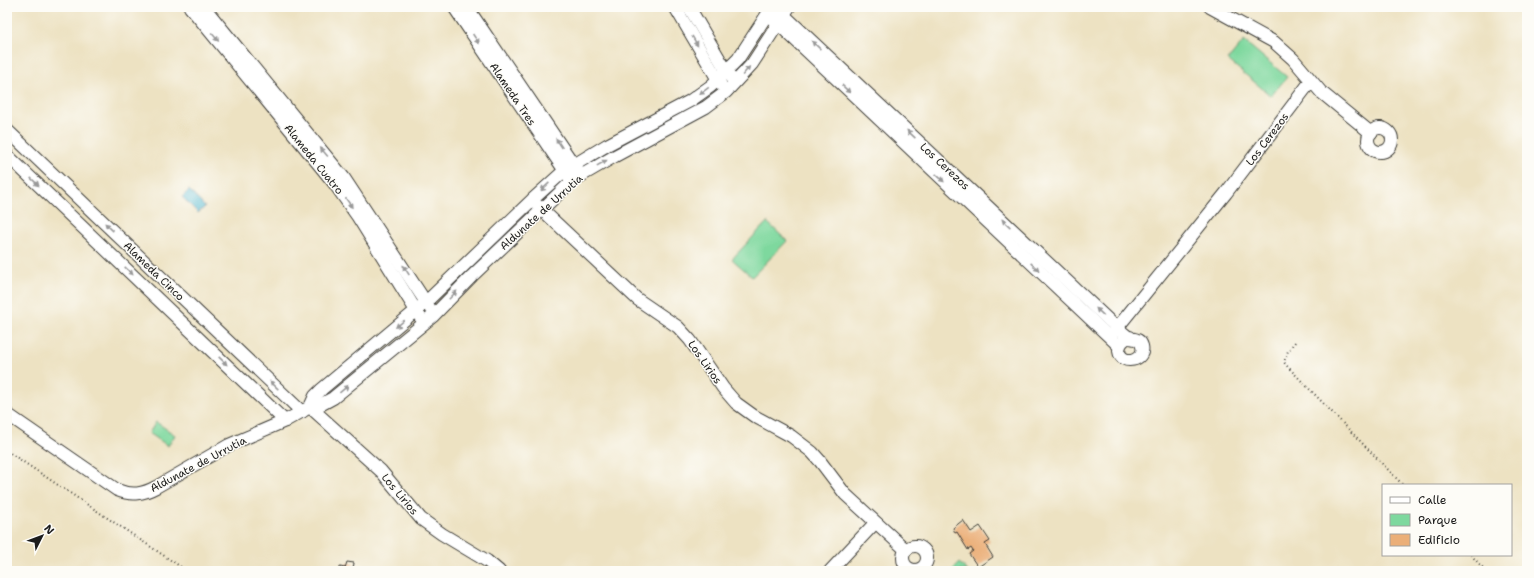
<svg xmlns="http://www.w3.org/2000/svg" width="1534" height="578" viewBox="0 0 1534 578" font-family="'Shantell Sans',sans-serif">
  <rect width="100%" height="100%" fill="#fdfcf7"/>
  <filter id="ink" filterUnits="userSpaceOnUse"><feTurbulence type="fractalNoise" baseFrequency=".025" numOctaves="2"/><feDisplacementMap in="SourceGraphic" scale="8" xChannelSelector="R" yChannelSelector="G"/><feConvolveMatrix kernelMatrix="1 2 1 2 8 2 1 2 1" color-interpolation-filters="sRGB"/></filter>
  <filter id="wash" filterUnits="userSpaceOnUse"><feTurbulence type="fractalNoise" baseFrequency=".012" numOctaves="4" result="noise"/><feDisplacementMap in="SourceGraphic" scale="16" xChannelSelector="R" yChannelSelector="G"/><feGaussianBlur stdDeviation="0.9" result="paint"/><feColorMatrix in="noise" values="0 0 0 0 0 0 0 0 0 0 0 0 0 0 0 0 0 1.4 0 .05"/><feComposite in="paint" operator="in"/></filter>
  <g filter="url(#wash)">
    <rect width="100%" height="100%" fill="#ede2c2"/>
    <g fill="#7ed89e" stroke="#4d7a5d">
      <polygon points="1244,41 1287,77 1271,96 1228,60"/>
      <polygon points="767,222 787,241 752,277 732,259"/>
      <polygon points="156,422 175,435 168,446 149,433"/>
      <polygon points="959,563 968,571 951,571"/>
    </g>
    <polygon fill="#50b7cf" stroke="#366a76" points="189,190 205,207 198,213 182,197"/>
    <g id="blocks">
      <g fill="#ebaf78">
        <polygon points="963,520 971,532 980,526 990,541 985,544 993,557 978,567 969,554 973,551 971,548 968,550 957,532 955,533 953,528"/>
        <polygon points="347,562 354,563 353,569 355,570 355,571 339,571 340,567 345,568"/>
      </g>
    </g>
  </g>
  <g filter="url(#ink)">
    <use href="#blocks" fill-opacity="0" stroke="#3b3a35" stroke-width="1"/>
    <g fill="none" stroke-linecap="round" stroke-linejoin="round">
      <g stroke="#3b3a35" stroke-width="14">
        <g id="street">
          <polyline points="190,7 334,183 358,217 420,317"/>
          <polyline points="204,7 344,178 429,307"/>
          <polyline points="454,7 569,177"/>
          <polyline points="467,7 578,171"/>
          <polyline points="675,7 721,85"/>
          <polyline points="689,7 730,77"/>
          <polyline points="1210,7 1274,42 1293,59 1321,92 1371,133"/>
          <path d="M778 12 784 15 1117 328C1121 331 1126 336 1130 338 1135 339 1140 339 1142 346 1146 361 1121 366 1119 351 1119 344 1123 339 1130 337"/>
          <polyline points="773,19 1119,346"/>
          <circle cx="1380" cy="140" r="12"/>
          <polyline points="7,130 302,412"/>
          <polyline points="7,155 285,421"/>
          <polyline points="537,205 637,299 678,327 690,340 723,388 736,403 754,416 791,436 812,452 820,461 845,494 906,550"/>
          <polyline points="1113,333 1226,193 1311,81"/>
          <polyline points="310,407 315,396 322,389 426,302 532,200 564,171 607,145 690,101 711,86 738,59 772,7"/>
          <polyline points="310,407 381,471 421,519 442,534 487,561 499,571"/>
          <path d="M7 414 117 490C132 496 143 494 156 487L229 445 285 421 310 407 322 404 333 398 433 316 472 276 572 181 615 156 706 107 726 92 752 64 789 7"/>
          <circle cx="915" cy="558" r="12"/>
          <polyline points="830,571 875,523"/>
        </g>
      </g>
      <g stroke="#3b3a35" stroke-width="2" stroke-dasharray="1 3" stroke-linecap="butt">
        <polyline points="1295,342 1288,351 1284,362 1286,365 1403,485"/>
        <polyline points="7,451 187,571"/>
        <polyline points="1471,555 1486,571"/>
      </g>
      <use href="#street" stroke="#fff" stroke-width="12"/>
    </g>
    <defs><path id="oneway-solid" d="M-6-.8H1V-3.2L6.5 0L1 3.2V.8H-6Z"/></defs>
    <g fill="#999">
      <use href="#oneway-solid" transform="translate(215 37) rotate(50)"/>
      <use href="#oneway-solid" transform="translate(476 39) rotate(56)"/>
      <use href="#oneway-solid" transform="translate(695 41) rotate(60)"/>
      <use href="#oneway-solid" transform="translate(816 45) rotate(-137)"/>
      <use href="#oneway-solid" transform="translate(746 71) rotate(-50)"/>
      <use href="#oneway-solid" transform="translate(846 89) rotate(43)"/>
      <use href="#oneway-solid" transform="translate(704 91) rotate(143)"/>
      <use href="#oneway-solid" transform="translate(911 134) rotate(-137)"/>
      <use href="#oneway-solid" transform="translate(559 143) rotate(-124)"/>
      <use href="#oneway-solid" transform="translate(324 152) rotate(-130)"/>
      <use href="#oneway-solid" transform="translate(602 163) rotate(-29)"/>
      <use href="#oneway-solid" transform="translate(940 178) rotate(43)"/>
      <use href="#oneway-solid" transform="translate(35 182) rotate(44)"/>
      <use href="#oneway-solid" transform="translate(545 187) rotate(137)"/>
      <use href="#oneway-solid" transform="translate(349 203) rotate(55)"/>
      <use href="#oneway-solid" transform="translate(1006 223) rotate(-137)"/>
      <use href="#oneway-solid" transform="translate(109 227) rotate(-136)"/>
      <use href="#oneway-solid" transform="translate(1035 267) rotate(43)"/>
      <use href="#oneway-solid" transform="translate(406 270) rotate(-123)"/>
      <use href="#oneway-solid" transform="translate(129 271) rotate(44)"/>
      <use href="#oneway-solid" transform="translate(453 295) rotate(-46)"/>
      <use href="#oneway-solid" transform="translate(1100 312) rotate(-137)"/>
      <use href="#oneway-solid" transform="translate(400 324) rotate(141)"/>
      <use href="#oneway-solid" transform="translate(223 361) rotate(44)"/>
      <use href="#oneway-solid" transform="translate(274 385) rotate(-136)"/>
      <use href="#oneway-solid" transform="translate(344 389) rotate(-40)"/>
    </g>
  </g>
  <g text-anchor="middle" stroke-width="3" stroke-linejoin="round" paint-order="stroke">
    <g font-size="11" fill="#1c1c1c" stroke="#fdfcf7">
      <text transform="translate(513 94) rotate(56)" y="4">Alameda Tres</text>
      <text transform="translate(1267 139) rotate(-53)" y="4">Los Cerezos</text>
      <text transform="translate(314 159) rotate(51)" y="4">Alameda Cuatro</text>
      <text transform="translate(945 166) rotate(43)" y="4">Los Cerezos</text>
      <text transform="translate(541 212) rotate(-42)" y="4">Aldunate de Urrutia</text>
      <text transform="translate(154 271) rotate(44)" y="4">Alameda Cinco</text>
      <text transform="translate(705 362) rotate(55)" y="4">Los Lirios</text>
      <text transform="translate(198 464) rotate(-28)" y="4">Aldunate de Urrutia</text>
      <text transform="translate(400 494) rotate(50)" y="4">Los Lirios</text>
    </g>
  </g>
  <rect width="1534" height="578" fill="none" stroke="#fdfcf7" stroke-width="24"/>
  <rect x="1382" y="484" width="130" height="72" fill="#fdfcf7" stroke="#a3a29f"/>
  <rect x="1390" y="497" width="20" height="6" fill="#ffffff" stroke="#a3a29f"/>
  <text x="1418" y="504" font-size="12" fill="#1c1c1c">Calle</text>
  <rect x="1390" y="514" width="20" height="12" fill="#7ed89e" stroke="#a3a29f"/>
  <text x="1418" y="524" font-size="12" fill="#1c1c1c">Parque</text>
  <rect x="1390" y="534" width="20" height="12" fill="#ebaf78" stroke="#a3a29f"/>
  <text x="1418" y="544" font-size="12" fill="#1c1c1c">Edificio</text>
  <g transform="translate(42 536) rotate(48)" stroke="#fdfcf7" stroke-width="3" paint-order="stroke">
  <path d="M0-3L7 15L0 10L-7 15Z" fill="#1c1c1c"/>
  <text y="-6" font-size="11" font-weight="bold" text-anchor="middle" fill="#1c1c1c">N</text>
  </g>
</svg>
